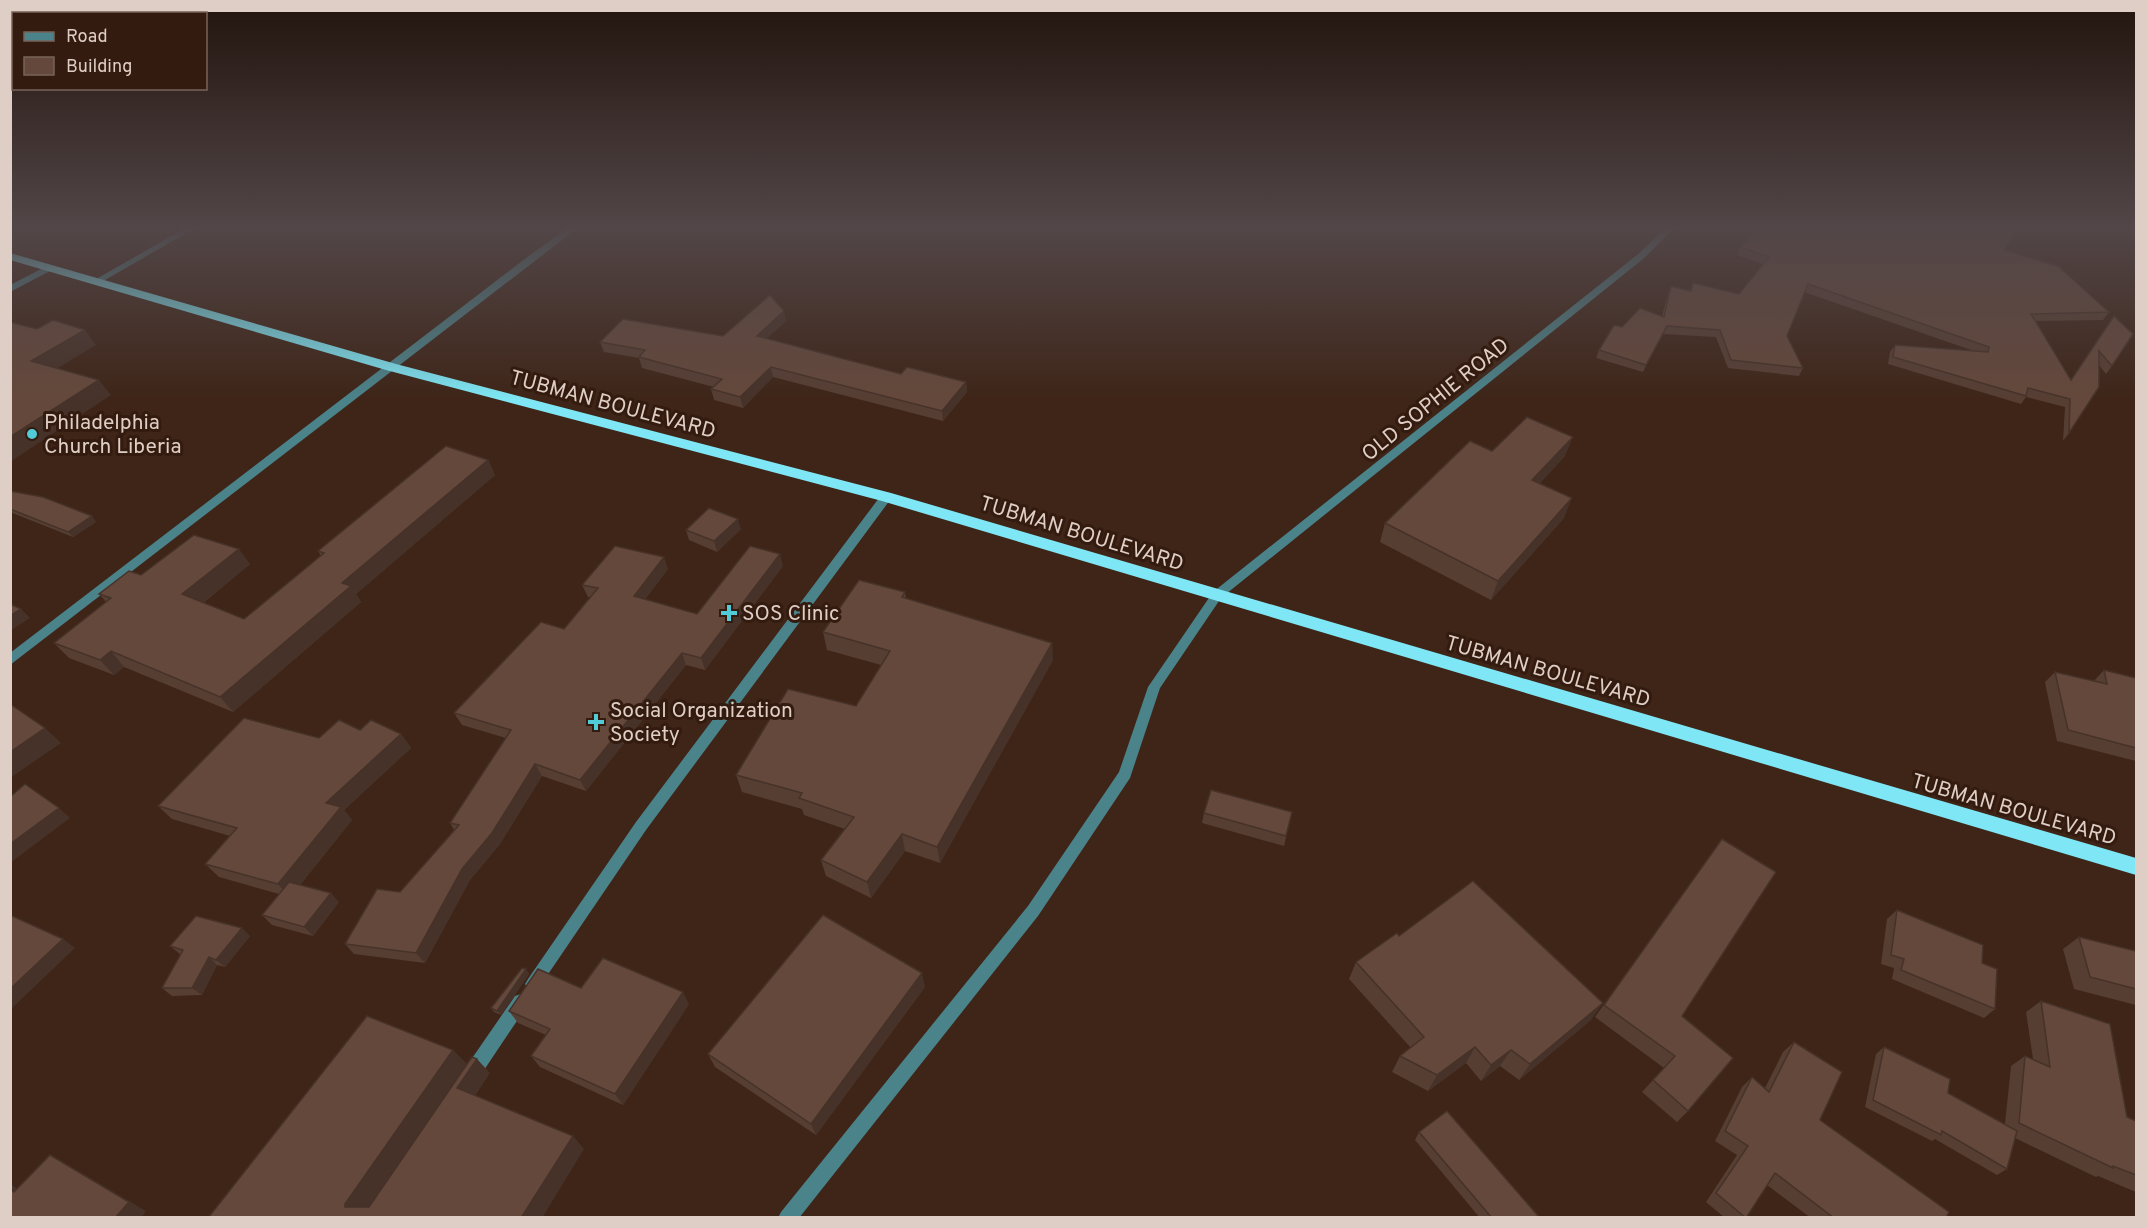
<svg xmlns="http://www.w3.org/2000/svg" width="2147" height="1228" viewBox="0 0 2147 1228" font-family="Overpass,sans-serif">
  <rect width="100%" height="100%" fill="#3e2518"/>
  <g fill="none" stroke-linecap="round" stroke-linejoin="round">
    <g fill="#4b838a" fill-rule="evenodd">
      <polygon points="187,227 197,227 98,284 95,285 91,282"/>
      <polygon points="569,227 579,227 10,665 10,653 530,255"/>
      <polygon points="1667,227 1676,227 1643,259 1221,598 1160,688 1130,778 1038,916 799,1218 778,1218 781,1212 1028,906 1119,772 1148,687 1213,592 1637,255"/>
      <polygon points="49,265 53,268 52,270 10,292 10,285"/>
      <polygon points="886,493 890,494 891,497 890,500 646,830 538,989 533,991 528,989 525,984 528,979 636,822 882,494"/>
      <polygon points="521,994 527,996 529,1001 527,1006 478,1079 472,1081 466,1079 464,1073 466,1067 515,996"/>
    </g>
    <polygon fill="#7ee6f4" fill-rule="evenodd" points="10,253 396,364 891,493 2136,858 2136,875 882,501 386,370 10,260"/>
  </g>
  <g fill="#563e33">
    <polygon points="1742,227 2019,227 2004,250 2109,312 2103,320 2036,321 2071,380 2114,316 2112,366 2106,374 2099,365 2069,433 2063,441 2065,407 2026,397 2021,404 1888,364 1890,352 1895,345 1974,351 1804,292 1787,336 1803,368 1799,376 1728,368 1716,337 1663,334 1643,372 1596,358 1599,350 1622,327 1662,316 1668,294 1671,286 1690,290 1693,283 1739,294 1763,264 1737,255 1740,247 1755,232"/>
    <polygon points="786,321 767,338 901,374 966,382 967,392 943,421 773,377 743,408 714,400 711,389 714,387 642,368 639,358 604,352 600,342 723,336"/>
    <polygon points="1492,451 1565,456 1539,484 1564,518 1491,600 1380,542 1385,523"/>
    <polygon points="488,460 495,475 356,594 361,602 233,712 124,667 114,675 69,658 54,643 106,602 99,594 141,575 250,564 203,603 244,619 321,556 318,551"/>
    <polygon points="10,491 96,522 73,537 10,512"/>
    <polygon points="741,529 717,552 689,540 686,530"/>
    <polygon points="783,566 705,670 686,665 586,791 542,776 500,844 470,880 425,963 354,954 345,944 400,892 454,830 450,823 506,738 462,725 454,713 564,629 591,597 588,597 582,585 668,569 645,599 697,614"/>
    <polygon points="905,592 906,598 1053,660 940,863 905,851 871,898 826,876 821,860 845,829 804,815 802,809 742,792 736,775 856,706 881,665 827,650 823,632"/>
    <polygon points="2104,670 2136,682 2136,761 2057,741 2045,682 2055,672 2094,681"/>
    <polygon points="360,730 401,734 411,748 344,810 352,820 300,885 339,902 313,936 272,925 262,915 279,894 219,877 205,864 230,836 172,819 158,806 319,738"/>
    <polygon points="1292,812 1284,846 1202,823 1204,813"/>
    <polygon points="1722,839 1682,1016 1688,1111 1677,1122 1642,1092 1664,1068 1595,1017"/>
    <polygon points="1897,910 1982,963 1995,1009 1984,1018 1892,979 1894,968 1881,964 1887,919"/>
    <polygon points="250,936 225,967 217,965 202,995 172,996 162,988 181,955 170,946"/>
    <polygon points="1399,936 1591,1020 1519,1080 1500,1066 1481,1081 1466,1063 1428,1091 1392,1072 1400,1056 1411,1048 1349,979 1356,962"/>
    <polygon points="2079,937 2136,951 2136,1005 2074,989 2063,949"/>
    <polygon points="526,969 529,974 501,1015 494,1012 491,1008"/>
    <polygon points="925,987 816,1135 715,1067 708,1054"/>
    <polygon points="2041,1001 2127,1117 2136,1121 2136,1192 2098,1176 2096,1177 2015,1138 2007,1169 1997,1175 1935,1139 1932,1141 1865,1107 1876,1054 1884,1047 1948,1093 2005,1124 2011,1066 2025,1056 2033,1059 2026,1012"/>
    <polygon points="689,1004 623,1105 540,1067 531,1056 546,1035 518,1023 509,1011"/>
    <polygon points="1794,1042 1820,1120 1946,1218 1811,1218 1767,1185 1746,1218 1725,1218 1706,1202 1737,1155 1715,1141 1742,1087 1752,1077 1765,1088 1783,1052"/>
    <polygon points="1419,1132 1540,1218 1480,1218 1415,1140"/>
  </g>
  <g fill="#463229">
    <polygon points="784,311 786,321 759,346 757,336"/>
    <polygon points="1667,326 1663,334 1643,372 1646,365"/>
    <polygon points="85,330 96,345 43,377 31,361"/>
    <polygon points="771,367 773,377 743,408 740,397"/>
    <polygon points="99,380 111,395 10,462 10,437"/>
    <polygon points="966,382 967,392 943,421 942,411"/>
    <polygon points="1573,437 1565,456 1525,499 1532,480"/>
    <polygon points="488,460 495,475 356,594 361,602 233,712 220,697 342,583"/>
    <polygon points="1572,498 1564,518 1491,600 1498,581"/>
    <polygon points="92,516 96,522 73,537 68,532"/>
    <polygon points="738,519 741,529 717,552 714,541"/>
    <polygon points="239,549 250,564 194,610 182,594"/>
    <polygon points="780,554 783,566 705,670 701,658"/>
    <polygon points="664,557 668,569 639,608 634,596"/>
    <polygon points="21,609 30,618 10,631 10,616"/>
    <polygon points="1052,643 1053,660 940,863 937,847"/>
    <polygon points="111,651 124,667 114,675 100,660"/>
    <polygon points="682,653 686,665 586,791 580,780"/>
    <polygon points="45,728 61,743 10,778 10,752"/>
    <polygon points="401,734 411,748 344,810 352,820 290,897 278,884 326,803"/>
    <polygon points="535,764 542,776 500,844 470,880 425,963 416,953 462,869"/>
    <polygon points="59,808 70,818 10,863 10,844"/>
    <polygon points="902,834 905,851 871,898 867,882"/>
    <polygon points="331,893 339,902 313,936 304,927"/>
    <polygon points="242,928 250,936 225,967 216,960"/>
    <polygon points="63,939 75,948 10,1010 10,989"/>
    <polygon points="209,957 217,965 202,995 192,988"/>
    <polygon points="526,969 529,974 501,1015 497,1011"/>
    <polygon points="922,973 925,987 816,1135 811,1124"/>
    <polygon points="683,992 689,1004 623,1105 615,1094"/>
    <polygon points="1603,1003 1591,1020 1519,1080 1530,1064"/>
    <polygon points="1475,1047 1466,1063 1428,1091 1437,1075"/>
    <polygon points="453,1050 467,1064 362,1217 345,1207 345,1204"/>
    <polygon points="1511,1050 1500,1066 1481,1081 1491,1065"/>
    <polygon points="477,1059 490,1073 471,1102 457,1088"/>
    <polygon points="573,1136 584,1149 542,1218 521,1218"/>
    <polygon points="50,1155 68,1165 146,1211 141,1218 115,1218"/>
    <polygon points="10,1183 33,1202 14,1192 10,1189"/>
  </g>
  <g fill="#64483b" stroke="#463229" stroke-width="1.5">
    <polygon points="1760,227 2019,227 2004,250 2058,266 2109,312 2031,314 2071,380 2114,316 2133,334 2112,366 2099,351 2099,387 2069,433 2070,399 2028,388 2026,396 1893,357 1895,345 1988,352 1989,347 1808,284 1787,336 1803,368 1731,360 1720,330 1667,326 1646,365 1599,350 1614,325 1622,327 1640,308 1664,317 1671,286 1691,291 1693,283 1739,294 1769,257 1740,247"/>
    <polygon points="770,295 784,311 757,336 901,374 907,367 966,382 942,411 771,367 740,397 711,389 722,379 639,357 645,350 600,342 623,319 723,336"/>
    <polygon points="53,320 85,330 31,361 99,380 10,437 10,322 37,329"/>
    <polygon points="1527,417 1573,437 1532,480 1572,498 1498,581 1385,523 1470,441 1492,451"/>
    <polygon points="446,446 488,460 342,583 351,586 220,697 111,651 100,660 54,643 111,598 99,594 129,571 141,575 194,535 239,549 182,594 244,619 324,553 318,551"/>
    <polygon points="10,491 43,497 92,516 68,532 10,509"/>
    <polygon points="709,508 738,519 714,541 686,530"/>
    <polygon points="615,546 664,557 634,596 697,614 750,546 780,554 701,658 682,653 580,780 535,764 492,833 462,869 416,953 345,944 377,889 400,892 459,825 450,823 511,730 454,713 541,622 564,629 598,588 582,585"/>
    <polygon points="859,580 905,592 902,597 1052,643 937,847 902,834 867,882 821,860 854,817 799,798 802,793 736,775 788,689 856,706 890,651 823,632"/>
    <polygon points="10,604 21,609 10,616"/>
    <polygon points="2104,670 2136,678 2136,748 2068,730 2055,672 2107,684"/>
    <polygon points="10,704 45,728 10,752"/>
    <polygon points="244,718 319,738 339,720 360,730 371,720 401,734 326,803 341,807 278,884 205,864 237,828 158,806"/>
    <polygon points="25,784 59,808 10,844 10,797"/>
    <polygon points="1211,790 1292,812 1286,836 1204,813"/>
    <polygon points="1722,839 1776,872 1682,1016 1733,1058 1688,1111 1653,1080 1675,1056 1604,1005"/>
    <polygon points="1473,881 1603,1003 1530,1064 1511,1050 1491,1065 1475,1047 1437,1075 1400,1056 1424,1037 1356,962 1397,933 1399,936"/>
    <polygon points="289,882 331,893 304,927 262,915"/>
    <polygon points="1897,910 1983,945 1982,963 1997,969 1995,1009 1901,970 1904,959 1891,955"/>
    <polygon points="10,915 63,939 10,989"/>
    <polygon points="823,915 922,973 811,1124 708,1054"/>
    <polygon points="196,916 242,928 216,960 209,957 192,988 162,988 183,950 170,946"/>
    <polygon points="2079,937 2136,951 2136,989 2090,977"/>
    <polygon points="603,958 683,992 615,1094 531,1056 550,1029 509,1011 538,969 581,988"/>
    <polygon points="522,968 526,969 497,1011 491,1008"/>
    <polygon points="2041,1001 2110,1024 2127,1117 2136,1121 2136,1175 2113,1166 2113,1168 2019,1123 2025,1056 2050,1067"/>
    <polygon points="367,1016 453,1050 345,1204 345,1207 369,1207 472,1057 477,1059 457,1088 573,1136 521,1218 208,1218"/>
    <polygon points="1794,1042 1842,1072 1820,1120 1949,1212 1946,1218 1834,1218 1775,1173 1746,1218 1716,1193 1748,1146 1725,1131 1752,1077 1769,1092"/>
    <polygon points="1884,1047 1950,1079 1948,1093 2017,1131 2007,1169 1942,1131 1941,1135 1873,1100"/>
    <polygon points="1447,1111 1540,1218 1492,1218 1419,1132"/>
    <polygon points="50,1155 129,1202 115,1218 10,1218 10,1189 14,1192"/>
  </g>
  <linearGradient id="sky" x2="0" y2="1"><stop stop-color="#22140d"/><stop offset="0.57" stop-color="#524648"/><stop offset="1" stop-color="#524648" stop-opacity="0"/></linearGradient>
  <rect width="2147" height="399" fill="url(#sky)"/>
  <g fill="#52cbd9" stroke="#341b0f" stroke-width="2">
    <circle cx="32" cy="434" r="6"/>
    <path d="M726 604h6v6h6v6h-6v6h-6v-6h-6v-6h6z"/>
    <path d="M593 713h6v6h6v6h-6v6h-6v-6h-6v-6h6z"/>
  </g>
  <g text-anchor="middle" stroke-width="6" stroke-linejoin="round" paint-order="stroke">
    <g font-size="21" fill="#dfcec5" stroke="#341b0f">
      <text transform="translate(1435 399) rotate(-39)" y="7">OLD SOPHIE ROAD</text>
      <text transform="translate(613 404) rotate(15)" y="7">TUBMAN BOULEVARD</text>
      <text transform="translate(1082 533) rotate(17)" y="7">TUBMAN BOULEVARD</text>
      <text transform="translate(1548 671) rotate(16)" y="7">TUBMAN BOULEVARD</text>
      <text transform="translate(2014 809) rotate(16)" y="7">TUBMAN BOULEVARD</text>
    </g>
    <g font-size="21" fill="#dfcec5" stroke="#341b0f" text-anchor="start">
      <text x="44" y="429">Philadelphia<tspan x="44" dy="24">Church Liberia</tspan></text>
      <text x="742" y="620">SOS Clinic</text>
      <text x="610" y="717">Social Organization<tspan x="610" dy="24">Society</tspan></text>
    </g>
  </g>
  <rect width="2147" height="1228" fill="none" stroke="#dfcec5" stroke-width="24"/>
  <rect x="12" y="12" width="195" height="78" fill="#341b0f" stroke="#786358" stroke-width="1.5"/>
  <rect x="24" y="32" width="30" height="9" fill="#4b838a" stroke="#786358" stroke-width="1.5"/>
  <text x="66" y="42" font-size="18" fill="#dfcec5">Road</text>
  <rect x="24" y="57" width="30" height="18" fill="#64483b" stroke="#786358" stroke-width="1.5"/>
  <text x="66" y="72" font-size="18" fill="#dfcec5">Building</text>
</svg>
